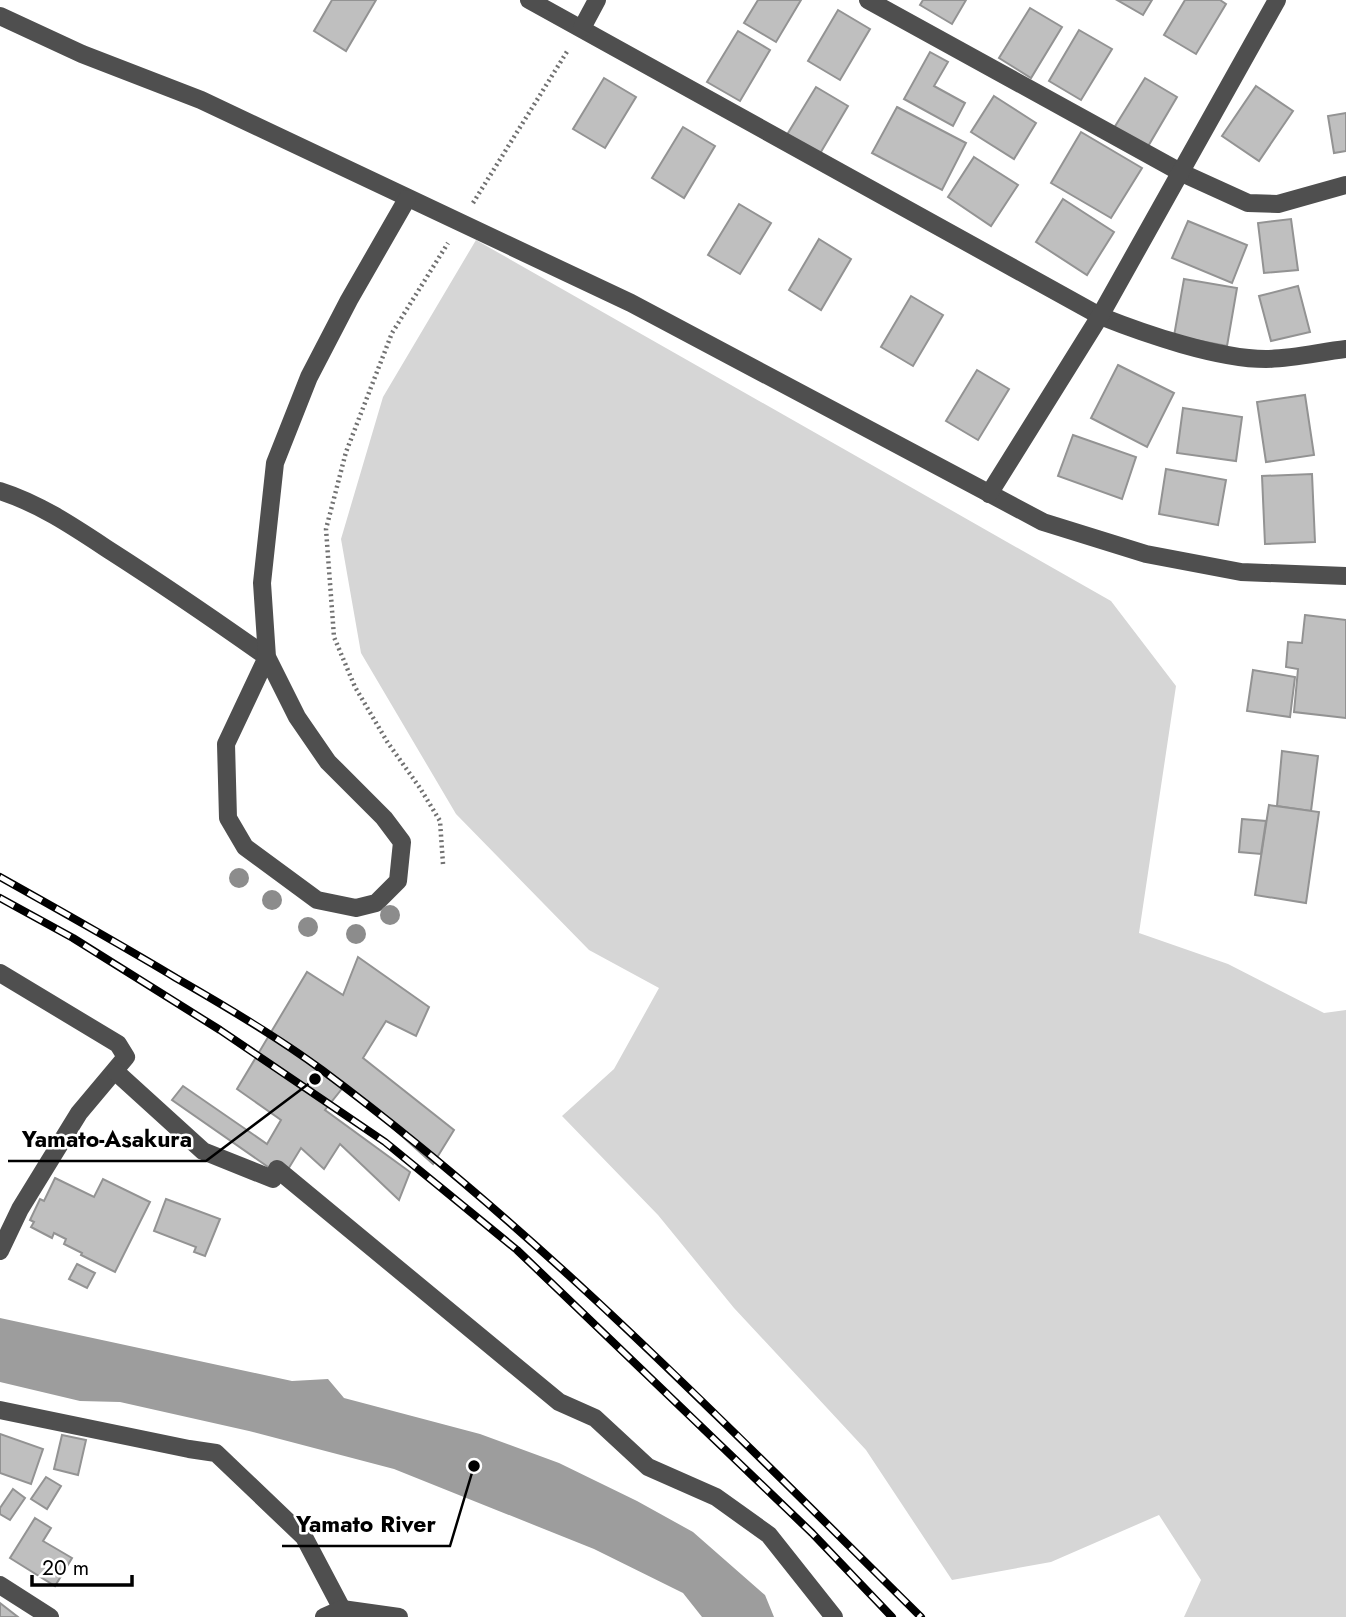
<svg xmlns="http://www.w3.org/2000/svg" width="1346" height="1617" viewBox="0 0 1346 1617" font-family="Jost,sans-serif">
  <rect width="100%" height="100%" fill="#fff"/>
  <polygon fill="#d6d6d6" points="476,240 1111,601 1176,686 1139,933 1228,964 1324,1013 1346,1010 1346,1617 1184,1617 1201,1580 1159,1515 1051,1562 952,1580 866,1450 734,1308 658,1215 562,1116 614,1069 659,988 589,950 456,814 361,653 341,539 383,397"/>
  <polygon fill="#9d9d9d" points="0,1318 292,1381 328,1379 344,1398 480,1434 559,1463 637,1501 693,1532 765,1595 774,1617 702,1617 683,1593 594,1549 394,1469 249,1431 120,1402 80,1401 0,1382"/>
  <g fill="#bfbfbf" stroke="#939393" stroke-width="2">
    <polygon points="332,0 376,0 346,51 314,31"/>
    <polygon points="758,0 801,0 776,42 744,23"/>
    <polygon points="923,0 966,0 952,24 920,5"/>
    <polygon points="1117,0 1152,0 1143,15"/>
    <polygon points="1185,0 1220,0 1226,4 1196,54 1164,35"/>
    <polygon points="1030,8 1062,27 1031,78 999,58"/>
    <polygon points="838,10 870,29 840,80 808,61"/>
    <polygon points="1079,30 1112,49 1081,100 1049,81"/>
    <polygon points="738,31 770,50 740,101 707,82"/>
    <polygon points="930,52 948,62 934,86 965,103 953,126 904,99"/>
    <polygon points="604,78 636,97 605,148 573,129"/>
    <polygon points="1145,78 1177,97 1147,148 1114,128"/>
    <polygon points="1256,86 1293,111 1259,161 1222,136"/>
    <polygon points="816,87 848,106 818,157 785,138"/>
    <polygon points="994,96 1036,123 1014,159 971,132"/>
    <polygon points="897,107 966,143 942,190 872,153"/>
    <polygon points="1346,113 1346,151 1334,153 1328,116"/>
    <polygon points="683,127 715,146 684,198 652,178"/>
    <polygon points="1081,132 1142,168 1111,218 1051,183"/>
    <polygon points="974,157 1018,185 991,226 948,197"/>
    <polygon points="1063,199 1114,232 1087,275 1036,242"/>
    <polygon points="739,204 771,223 740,274 708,255"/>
    <polygon points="1291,219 1298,270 1264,273 1258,223"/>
    <polygon points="1188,221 1247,245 1232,283 1172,258"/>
    <polygon points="819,239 851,259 821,310 789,290"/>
    <polygon points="1184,279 1237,288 1227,346 1174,336"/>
    <polygon points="1298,286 1310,332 1271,341 1259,296"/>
    <polygon points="911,296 943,315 913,366 881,347"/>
    <polygon points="1118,365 1174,393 1147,447 1091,418"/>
    <polygon points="977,370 1009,389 978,440 946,421"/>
    <polygon points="1305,395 1314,455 1266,462 1257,402"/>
    <polygon points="1183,408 1242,417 1236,461 1177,453"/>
    <polygon points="1073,435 1136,457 1122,499 1058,476"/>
    <polygon points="1166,469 1226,480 1218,525 1159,514"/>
    <polygon points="1312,474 1315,542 1265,544 1262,476"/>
    <polygon points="1305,615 1346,620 1346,718 1294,712 1298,669 1286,667 1288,642 1302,643"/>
    <polygon points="1253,670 1295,677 1290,717 1247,711"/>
    <polygon points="1282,751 1318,756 1311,811 1277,806"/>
    <polygon points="1269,805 1319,812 1306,903 1255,895"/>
    <polygon points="1242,819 1266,821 1261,854 1239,852"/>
    <polygon points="358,957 429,1007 416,1036 386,1021 363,1058 454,1130 433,1164 345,1085 325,1110 410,1172 399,1200 340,1144 324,1169 301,1148 287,1171 271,1169 172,1100 183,1086 267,1144 281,1120 237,1089 307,972 343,995"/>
    <polygon points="55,1178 94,1197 103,1179 150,1202 115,1272 81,1255 82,1253 64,1244 66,1239 54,1233 52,1238 31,1227 34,1222 30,1220 40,1199 44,1201"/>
    <polygon points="166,1199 220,1219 205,1256 194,1252 196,1247 154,1231"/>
    <polygon points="77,1264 95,1273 87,1288 69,1279"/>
    <polygon points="0,1434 43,1449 31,1484 0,1473"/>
    <polygon points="62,1435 86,1440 78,1475 54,1469"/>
    <polygon points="46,1477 61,1486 47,1509 31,1499"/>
    <polygon points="13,1489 25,1498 10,1520 0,1514 0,1508"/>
    <polygon points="35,1518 51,1528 43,1541 72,1558 55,1586 10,1558"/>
    <polygon points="0,1603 18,1617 0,1617"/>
  </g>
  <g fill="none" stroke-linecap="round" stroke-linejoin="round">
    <g stroke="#717171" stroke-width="4.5" stroke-dasharray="2 3.5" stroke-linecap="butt">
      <polyline points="473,203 568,50"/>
      <polyline points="443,864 440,821 420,788 388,743 355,687 334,637 326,529 346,452 392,333 448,243"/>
    </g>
    <g stroke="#4f4f4f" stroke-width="18">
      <path d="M529 0 1100 316C1145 334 1218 359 1266 359 1292 359 1320 352 1346 349"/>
      <polyline points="868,0 1182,173 1248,203 1278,204 1346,185"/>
      <polyline points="0,16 82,54 201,100 631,303 1043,522 1146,554 1241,572 1346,576"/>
      <polyline points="582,28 597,0"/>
      <path d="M0 491C41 504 77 529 112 552 165 586 216 621 267 657"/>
      <polyline points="989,494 1100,316 1277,0"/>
      <polyline points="267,657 226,744 228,818 245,847 317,900 356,908 376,903 398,881 402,842 384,818 328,762 297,717 267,657 262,583 275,463 309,377 349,300 407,199"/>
      <polyline points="0,973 118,1044 126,1057 79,1113 20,1209 0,1251"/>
      <polyline points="116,1072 203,1151 273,1179 277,1169 559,1402 595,1418 648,1467 716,1497 769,1535 834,1617"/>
      <polyline points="0,1410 189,1449 216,1453 304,1537 342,1609"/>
      <polyline points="0,1585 50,1617"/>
      <polyline points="324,1617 342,1609 399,1617"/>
    </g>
    <g stroke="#000" stroke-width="8">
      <g id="rail">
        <path d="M0 877C59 910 118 943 176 978 225 1006 276 1036 322 1070 540 1232 728 1427 921 1617"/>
        <polyline points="0,898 73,938 220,1030 385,1142 517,1250 812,1533 892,1617"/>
      </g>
    </g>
    <use href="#rail" stroke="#fff" stroke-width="5" stroke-dasharray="16" stroke-linecap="butt"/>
  </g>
  <g fill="#8c8c8c">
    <circle cx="239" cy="878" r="10"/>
    <circle cx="272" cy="900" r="10"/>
    <circle cx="390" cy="915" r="10"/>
    <circle cx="308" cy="927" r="10"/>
    <circle cx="356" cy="934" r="10"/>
  </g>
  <path fill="none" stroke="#000" stroke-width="2.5" d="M315 1079L206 1161H8M474 1466L450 1546H282"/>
  <g fill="#000" stroke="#fff" stroke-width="2.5">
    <circle cx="315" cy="1079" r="7"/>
    <circle cx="474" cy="1466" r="7"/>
  </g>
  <g font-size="23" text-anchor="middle" font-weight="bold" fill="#000" stroke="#fff" stroke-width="5" stroke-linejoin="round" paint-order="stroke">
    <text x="107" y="1147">Yamato-Asakura</text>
    <text x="366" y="1532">Yamato River</text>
  </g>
  <path d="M32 1575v10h100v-10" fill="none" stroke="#000000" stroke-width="3.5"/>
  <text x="42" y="1575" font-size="21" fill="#000000" stroke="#ffffff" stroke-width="5" paint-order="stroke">20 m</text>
</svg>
